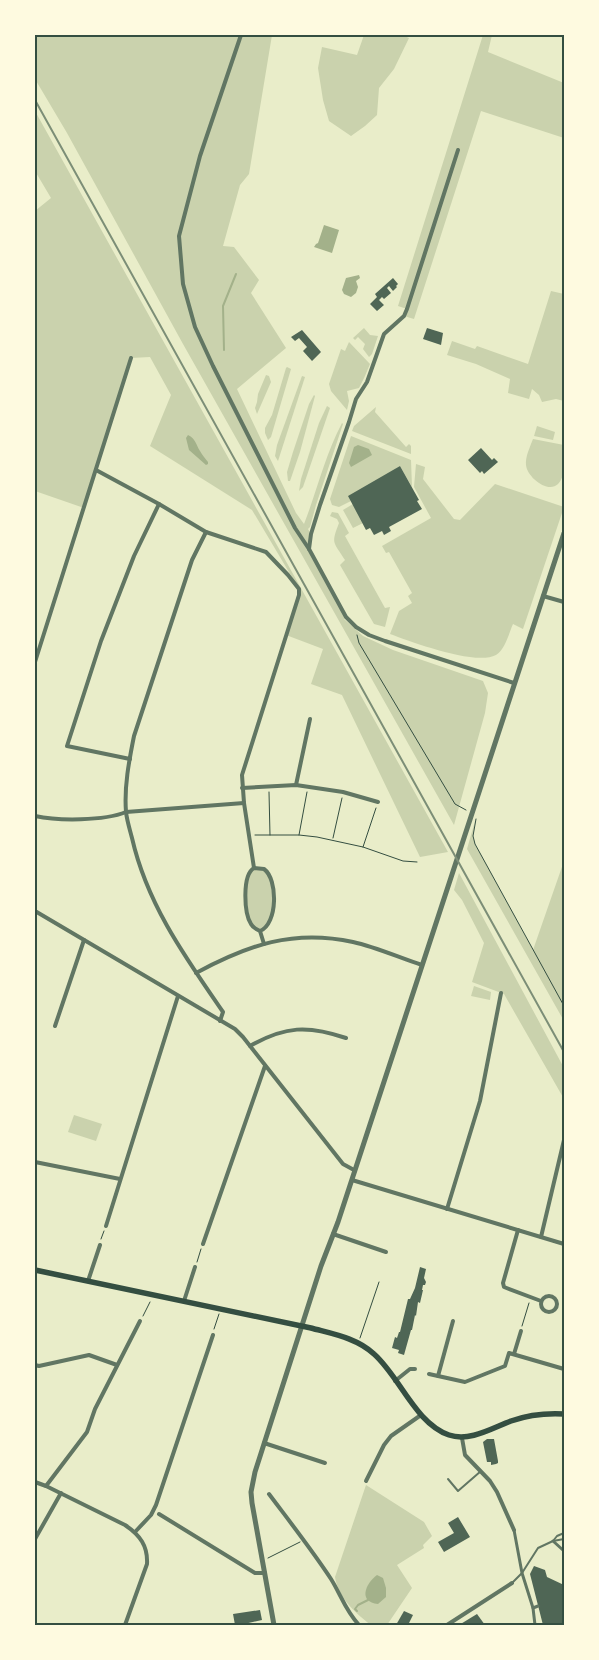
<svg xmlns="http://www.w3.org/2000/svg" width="599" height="1660" viewBox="0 0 599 1660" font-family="Montserrat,sans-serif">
  <rect width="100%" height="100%" fill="#e9edc9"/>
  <g fill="#cad2ad">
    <path d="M35 35H272L249 174 240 185 223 246 234 247 259 280 251 293 286 348 237 389 296 513 304 524C317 491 325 455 342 423L343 424 316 505 310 527 308 529 311 534 309 549 346 617 344 619 363 636 393 650 483 681 488 693 485 713 454 825 183 344 67 133 35 79Z"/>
    <polygon points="364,35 402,35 409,38 394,69 379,88 377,115 365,126 351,136 329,121 323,100 318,68 322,47 357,55"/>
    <polygon points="483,35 492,35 488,52 564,83 564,138 481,111 414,319 404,316 407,309 398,306"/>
    <polygon points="35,111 448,852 420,857 342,695 311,684 323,649 286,635 299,589 252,510 150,446 171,395 150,357 131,358 84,508 35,491 35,211 51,198 35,171"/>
    <polygon points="551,291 564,294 564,401 556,399 542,402 539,395 532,389 529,399 508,393 510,379 476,364 447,355 452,341 475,349 477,346 528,364"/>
    <polygon points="364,328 370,335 378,336 372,354 369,357 363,349 365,344 358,337 355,340 353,338"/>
    <polygon points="349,342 370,364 365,376 359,388 347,391 349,401 347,410 331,391 329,384 341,349 345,351"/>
    <polygon points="287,367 291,369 271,437 268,440 265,433 265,428 272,415 286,368"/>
    <polygon points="266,375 269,376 271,382 257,414 255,408 257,402 258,394"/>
    <polygon points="302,376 305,377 278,461 275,456 277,445"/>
    <polygon points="314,395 315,396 300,452 290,481 288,481 287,472 293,452 309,404"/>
    <polygon points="327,406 330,408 303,487 299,491 301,479 319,423"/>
    <polygon points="376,407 375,412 406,447 409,444 411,446 411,454 352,431 354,426"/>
    <polygon points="537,426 555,432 553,440 534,436"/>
    <polygon points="351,436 411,460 412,487 400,466 351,501 339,507 332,505 330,499"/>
    <path d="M533 439 564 445C564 457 567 475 558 484 548 494 527 477 526 465 525 457 530 447 533 439Z"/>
    <path d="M416 464 425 467 423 479 454 519 460 520 495 484 564 507 523 629 513 624C509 633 505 650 496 655 475 666 412 642 390 634L399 611 412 603 408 596 412 593 389 552 386 553 382 546 431 518 414 487Z"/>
    <polygon points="353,504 363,523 353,528 343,510"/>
    <path d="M332 512 338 513 349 533 345 536 385 608 390 607 385 627 374 624 340 565 345 560C333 541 331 544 339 523L337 519 330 516Z"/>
    <polygon points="475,821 473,836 475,844 533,950 564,861 564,1021 467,849"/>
    <polygon points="264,869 273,882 272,914 265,929 257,930 248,919 246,881 251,870"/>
    <polygon points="459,873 564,1068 564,1099 504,994 472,982 484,943 462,900 454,890"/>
    <polygon points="474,986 491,992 490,1000 471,996"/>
    <polygon points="74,1115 102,1124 96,1141 68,1132"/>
    <path d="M366 1485 424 1522 432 1536 423 1545 424 1548 397 1565 412 1588 387 1625H371C355 1613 338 1597 335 1577Z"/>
  </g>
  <g fill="#a3b18a">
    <polygon points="324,225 339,230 332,253 314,247 316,244 318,243"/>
    <polygon points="359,275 360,278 356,281 358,287 356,293 351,297 344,294 342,290 346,278"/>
    <path d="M188 435C196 439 196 445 200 451 202 455 205 458 208 462V464L206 465 189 450 186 438Z"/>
    <polygon points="358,445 369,449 372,455 351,467 349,463 354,447"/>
    <path d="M377 1575 383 1578 386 1588V1597L378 1604C358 1602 365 1584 377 1575Z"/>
  </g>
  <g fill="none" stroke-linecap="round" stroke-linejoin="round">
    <g stroke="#a3b18a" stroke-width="2">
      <polyline points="224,350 223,306 236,274"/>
      <polyline points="357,1611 355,1609 358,1605 368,1600"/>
    </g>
  </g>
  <g fill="#4f6655">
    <polygon points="393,278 398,284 396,286 397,287 393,291 389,286 387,288 391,293 384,299 382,297 379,300 384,305 377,311 370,304 377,297 375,294"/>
    <polygon points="427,328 443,333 441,345 423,339"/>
    <polygon points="302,330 321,352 312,361 303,351 307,347 299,338 295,341 291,337"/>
    <polygon points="481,448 492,460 494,458 498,462 484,474 482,471 480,473 468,460"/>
    <polygon points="400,466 419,500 417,501 422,509 389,527 391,531 384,535 382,531 374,535 370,528 366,530 348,496"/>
    <polygon points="420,1267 426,1269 424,1278 426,1282 425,1285 423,1285 422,1290 423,1290 420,1303 418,1302 416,1316 415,1315 412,1330 411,1330 404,1355 398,1353 399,1350 392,1348 395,1337 397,1338 399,1332 400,1332 408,1299 410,1299 415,1288"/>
    <polygon points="487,1439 494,1439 498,1461 498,1463 496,1464 491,1465 491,1462 487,1462 483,1442"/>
    <polygon points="458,1517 470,1537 444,1552 438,1542 454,1533 448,1523"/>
    <polygon points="534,1566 545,1570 547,1577 564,1585 564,1621 562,1625 543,1625 530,1574"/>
    <polygon points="260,1610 262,1620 244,1624 244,1625 235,1625 233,1614"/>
    <polygon points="404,1611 413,1615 408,1625 396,1625"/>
    <polygon points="477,1614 485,1625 459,1625"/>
  </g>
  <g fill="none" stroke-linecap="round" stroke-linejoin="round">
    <g stroke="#344e41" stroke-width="1">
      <polyline points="357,635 359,643 455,804 466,810"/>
      <polyline points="269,792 270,835"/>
      <polyline points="476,819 473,836 475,844 564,1006"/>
      <polyline points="255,835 299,835 317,837 363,847 403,861 417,862"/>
      <polyline points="299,835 307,792"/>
      <polyline points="333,838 342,798"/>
      <polyline points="363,847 376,808"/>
      <polyline points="101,1239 104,1231"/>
      <polyline points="197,1262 201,1249"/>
      <polyline points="143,1316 150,1302"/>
      <polyline points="522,1326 529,1303"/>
      <polyline points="214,1329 219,1314"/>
      <polyline points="360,1338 379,1282"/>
      <polyline points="268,1558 300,1542"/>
    </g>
    <g stroke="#617663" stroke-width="2">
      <polyline points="448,1479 458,1491 481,1471"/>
      <polyline points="553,1541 557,1536 564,1533"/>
      <polyline points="512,1583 522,1573 538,1548 553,1541 564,1539"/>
    </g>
    <g stroke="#617663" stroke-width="3">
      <polyline points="514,1530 522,1573 533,1608 535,1625"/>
      <polyline points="553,1541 564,1551"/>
      <polyline points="533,1608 538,1606"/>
    </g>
    <g stroke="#617663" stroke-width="4">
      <polyline points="241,35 200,156 179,236 183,284 195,327 213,366 295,528 309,549 346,617 356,627 369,635 385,641 514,683"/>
      <polyline points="96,470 159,504 206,532 266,552 288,575 299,589 299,595 242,775 244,803 254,868"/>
      <path d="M206 532 192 560 134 736C129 761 124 787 126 812 127 821 130 830 132 838 147 904 185 957 223 1012L220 1021"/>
      <polyline points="309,549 311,534 320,505 349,422 356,399 367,382 384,334 404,316 407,309 458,150"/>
      <polyline points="543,596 564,602"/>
      <polyline points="35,662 131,358"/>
      <polyline points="130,759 67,746 101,641 134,556 159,504"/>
      <polyline points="296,785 310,719"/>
      <polyline points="242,788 296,785 343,792 378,802"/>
      <path d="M35 816C58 821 104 821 126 812L244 803"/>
      <polyline points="35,911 235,1029 243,1037 343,1164 354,1170"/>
      <path d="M260 931C278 924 278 879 264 869L254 868C242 875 244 913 251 924 253 928 256 929 260 931L264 944"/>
      <path d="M196 973C248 945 293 929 353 942 376 947 400 958 422 965"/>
      <polyline points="55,1026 84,940"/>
      <path d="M250 1046C285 1026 308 1025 346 1038"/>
      <polyline points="35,1162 120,1179"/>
      <polyline points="352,1180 564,1244"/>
      <polyline points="447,1209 480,1101 501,993"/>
      <polyline points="106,1226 178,996"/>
      <polyline points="518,1230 503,1283 504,1287 541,1301"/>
      <polyline points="333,1234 386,1252"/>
      <polyline points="541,1237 564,1140"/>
      <polyline points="203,1244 265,1066"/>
      <polyline points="88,1281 100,1245"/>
      <circle cx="549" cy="1304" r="8"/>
      <polyline points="184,1301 195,1267"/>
      <polyline points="514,1354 521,1331"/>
      <polyline points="35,1365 39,1366 89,1355 117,1365"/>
      <polyline points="429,1374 465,1382 505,1366 509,1353 564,1369"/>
      <polyline points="438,1376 453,1321"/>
      <polyline points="395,1381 410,1369 415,1369"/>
      <polyline points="462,1438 465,1455 490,1481 497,1492 514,1530"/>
      <polyline points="264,1443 325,1463"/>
      <polyline points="366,1481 384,1445 391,1436 421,1415"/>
      <path d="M35 1482 46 1486 125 1525C140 1535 148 1546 147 1564L125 1625"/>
      <polyline points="46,1486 87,1432 95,1409 140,1321"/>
      <path d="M269 1494C290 1522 312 1550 331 1579 341 1595 345 1610 359 1625"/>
      <polyline points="159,1514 255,1573 265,1573"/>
      <polyline points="135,1532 151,1515 156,1505 213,1335"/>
      <polyline points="35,1539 61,1493"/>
      <polyline points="447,1625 512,1583"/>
    </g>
    <polyline stroke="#617663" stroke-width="5" points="274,1625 252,1503 251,1492 255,1472 321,1266 338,1222 564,533"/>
    <path stroke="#344e41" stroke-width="5.5" d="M35 1270 311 1328C333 1334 357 1338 374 1354 400 1377 415 1423 449 1435 470 1442 492 1428 511 1421 528 1415 546 1413 564 1414"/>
    <polyline stroke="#7c8e77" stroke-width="2" points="35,100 564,1052"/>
  </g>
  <rect width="599" height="1660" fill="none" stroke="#fefae0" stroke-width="72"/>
  <rect x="36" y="36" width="527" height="1588" fill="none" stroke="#344e41" stroke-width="2"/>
</svg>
